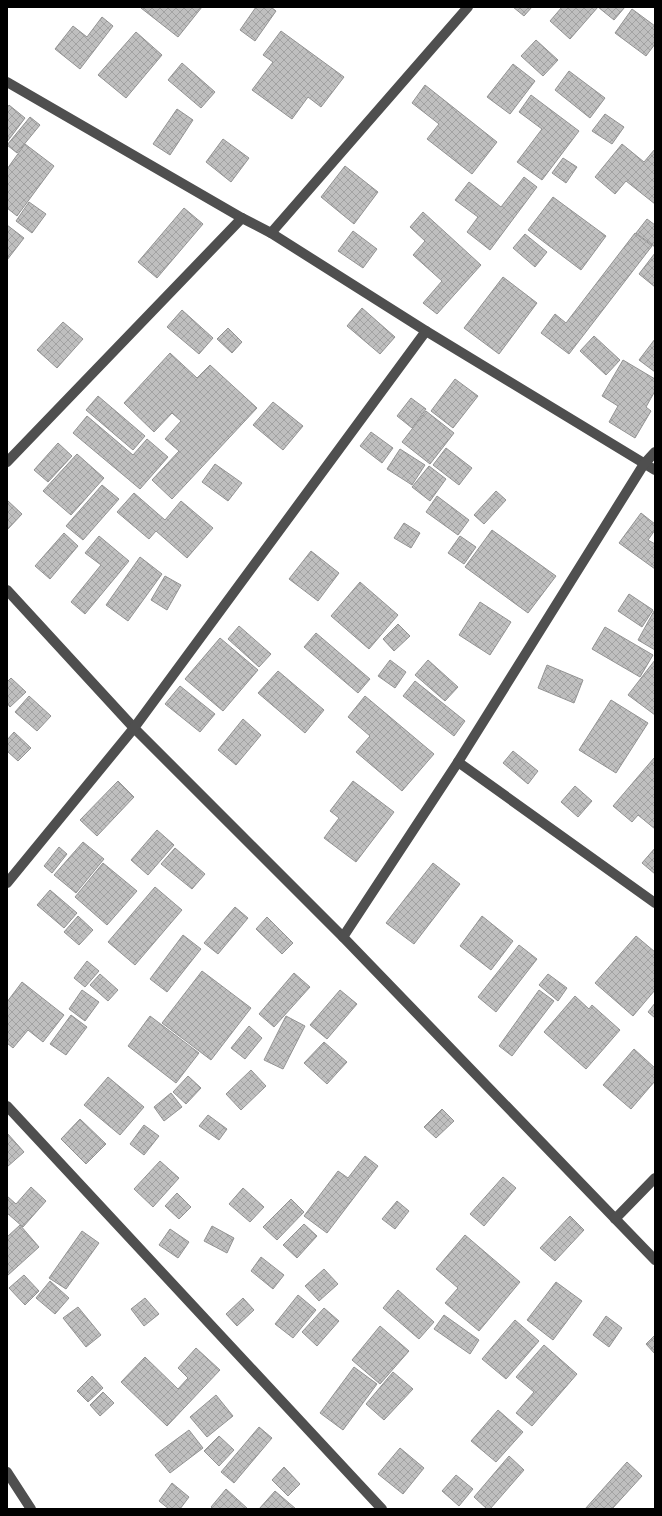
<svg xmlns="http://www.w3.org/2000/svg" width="662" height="1516" viewBox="0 0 662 1516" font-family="'Archivo Narrow',sans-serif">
  <defs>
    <pattern id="building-cross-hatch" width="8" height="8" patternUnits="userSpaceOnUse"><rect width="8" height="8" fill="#bfbfbf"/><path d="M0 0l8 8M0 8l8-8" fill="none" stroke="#a2a2a2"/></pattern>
  </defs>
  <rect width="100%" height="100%" fill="#fff"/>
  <g fill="url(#building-cross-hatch)" stroke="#939393">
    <polygon points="141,7 202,7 178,37 141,8"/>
    <polygon points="256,7 271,7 276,11 255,41 240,30"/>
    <polygon points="513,7 532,7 524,16"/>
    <polygon points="562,7 598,7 570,39 550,21"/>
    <polygon points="598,7 625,7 614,20"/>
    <polygon points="632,9 655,26 655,44 646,56 615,33"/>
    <polygon points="102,17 113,26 80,69 55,49 73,26 87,37"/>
    <polygon points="281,31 344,77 321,107 308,97 292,119 252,90 273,62 263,55"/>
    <polygon points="136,32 162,55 126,98 98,75"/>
    <polygon points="536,40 558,60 543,76 521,56"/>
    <polygon points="182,63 215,92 201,108 168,80"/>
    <polygon points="513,64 535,81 510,114 487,97"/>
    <polygon points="569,71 605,98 590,118 555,90"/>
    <polygon points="425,85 497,142 472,174 427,139 439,124 412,103"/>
    <polygon points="531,95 579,131 542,180 517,162 542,129 519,112"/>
    <polygon points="9,105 25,118 7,142 7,108"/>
    <polygon points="177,109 193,120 170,155 153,144"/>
    <polygon points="605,114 624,127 612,144 592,131"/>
    <polygon points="30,117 40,125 17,153 7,145"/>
    <polygon points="223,139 249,158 231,182 206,162"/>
    <polygon points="25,144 54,166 17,216 7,208 7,169"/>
    <polygon points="622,144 644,162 655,149 655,204 626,181 615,194 595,177"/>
    <polygon points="563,158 577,167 566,183 552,173"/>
    <polygon points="345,166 378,192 354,224 321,197"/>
    <polygon points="524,177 537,187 490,250 467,232 478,217 455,200 469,182 501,207"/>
    <polygon points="553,197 606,236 581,270 528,230"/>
    <polygon points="29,202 46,214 32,233 16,221"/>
    <polygon points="184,208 203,224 157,278 138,262"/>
    <polygon points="423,212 481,265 437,314 423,303 442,281 413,255 425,241 410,227"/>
    <polygon points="647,219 655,225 655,247 636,233"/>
    <polygon points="7,225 24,238 7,260"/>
    <polygon points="353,231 377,249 363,268 338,251"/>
    <polygon points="635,233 652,246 569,354 541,333 555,314 566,323"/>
    <polygon points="525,234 547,252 535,267 513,248"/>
    <polygon points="655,253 655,287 639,274"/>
    <polygon points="503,277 537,303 499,354 464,328"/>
    <polygon points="362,308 395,337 380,354 347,326"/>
    <polygon points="182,310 213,338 199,354 167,327"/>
    <polygon points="63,322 83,339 57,368 37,350"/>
    <polygon points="228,328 242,342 232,353 217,339"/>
    <polygon points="594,336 620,360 606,375 580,351"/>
    <polygon points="655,339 655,372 639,360"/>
    <polygon points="170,353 197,378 210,365 257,408 172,499 152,480 179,451 165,439 181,421 172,413 154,432 124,403"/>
    <polygon points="623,360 655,379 655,391 646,407 651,411 635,438 609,422 618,406 602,396"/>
    <polygon points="455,379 478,396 453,428 431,411"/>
    <polygon points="98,396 145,436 133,450 86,410"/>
    <polygon points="411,398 426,409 412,428 397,416"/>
    <polygon points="273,402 303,426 283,450 253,425"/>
    <polygon points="426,411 454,433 430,464 402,442"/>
    <polygon points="87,416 133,455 147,439 168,457 140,489 73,433"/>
    <polygon points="371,432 393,448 382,463 360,446"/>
    <polygon points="58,443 72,456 48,482 34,470"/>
    <polygon points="446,448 472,468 459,485 433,465"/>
    <polygon points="400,449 425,465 412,485 387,469"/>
    <polygon points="77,454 104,478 71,515 43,491"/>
    <polygon points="215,464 242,483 228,501 202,482"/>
    <polygon points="429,466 446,479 430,501 412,487"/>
    <polygon points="102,485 119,499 83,540 66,526"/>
    <polygon points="496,491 506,500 484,524 474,515"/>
    <polygon points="134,493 165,520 181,501 213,528 187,558 156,531 149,539 117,512"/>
    <polygon points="437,496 469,520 458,535 426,512"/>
    <polygon points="7,500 22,514 7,530"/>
    <polygon points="641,513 655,524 655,530 648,540 655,544 655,569 619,543"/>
    <polygon points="404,523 420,533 411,548 394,538"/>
    <polygon points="492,530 556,576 528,613 465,567"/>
    <polygon points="64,533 78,546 50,579 35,566"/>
    <polygon points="99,536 129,561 85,614 71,602 101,565 85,553"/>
    <polygon points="460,536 476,547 464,564 448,553"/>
    <polygon points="311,551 339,573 318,601 289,579"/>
    <polygon points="140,557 162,574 128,621 106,605"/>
    <polygon points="165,576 181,585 167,610 151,600"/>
    <polygon points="360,582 398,615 369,649 331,616"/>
    <polygon points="629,594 653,610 642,627 618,611"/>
    <polygon points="480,602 511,622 490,655 459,635"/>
    <polygon points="654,611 655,612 655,650 638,640"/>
    <polygon points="398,624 410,636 394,651 383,639"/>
    <polygon points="239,626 271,654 259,667 228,639"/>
    <polygon points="605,627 653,655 640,677 592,649"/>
    <polygon points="316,633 370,679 358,693 304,647"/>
    <polygon points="220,638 258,670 223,711 185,679"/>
    <polygon points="390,660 406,672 395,688 378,676"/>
    <polygon points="428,660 458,687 445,701 415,675"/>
    <polygon points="655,660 655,715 628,695"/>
    <polygon points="547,665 583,680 574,703 538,688"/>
    <polygon points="278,671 324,710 305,733 258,693"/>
    <polygon points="11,678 26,692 10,707 7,703 7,682"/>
    <polygon points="415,681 465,721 454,736 403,696"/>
    <polygon points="180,686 215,714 200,732 165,704"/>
    <polygon points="29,696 51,716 37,731 15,712"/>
    <polygon points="365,696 434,754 402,791 356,752 370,736 348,717"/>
    <polygon points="611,700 648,723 616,773 579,750"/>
    <polygon points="243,719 261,735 236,765 218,750"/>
    <polygon points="14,732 31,748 18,761 7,751 7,740"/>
    <polygon points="513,751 538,771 528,784 503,763"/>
    <polygon points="654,758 655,760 655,829 638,815 632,822 613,806"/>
    <polygon points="118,781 134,797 97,836 80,820"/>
    <polygon points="353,781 394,812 356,862 324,838 339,818 330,811"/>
    <polygon points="575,786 592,801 578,817 561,802"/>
    <polygon points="157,830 174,845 148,875 131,860"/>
    <polygon points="83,842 104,859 76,893 54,875"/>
    <polygon points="59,847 67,854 52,873 44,866"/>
    <polygon points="175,848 205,874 192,889 161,864"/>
    <polygon points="655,848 655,874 642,863"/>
    <polygon points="103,863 137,891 107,925 75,897"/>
    <polygon points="433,863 460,884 414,944 386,923"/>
    <polygon points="155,887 182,910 135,965 108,942"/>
    <polygon points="50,890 77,913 64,928 37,905"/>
    <polygon points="235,907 248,918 218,954 204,943"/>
    <polygon points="78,916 93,930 79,945 64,932"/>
    <polygon points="482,916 513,941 491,970 460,946"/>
    <polygon points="267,917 293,943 282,954 256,929"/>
    <polygon points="183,935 201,949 167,992 150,979"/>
    <polygon points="636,936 655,952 655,990 633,1016 595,983"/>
    <polygon points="519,945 537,959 496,1012 478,997"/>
    <polygon points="87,961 99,971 85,987 74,978"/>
    <polygon points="202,971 251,1008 211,1060 162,1023"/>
    <polygon points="294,973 310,987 274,1027 259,1014"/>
    <polygon points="100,974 118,990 108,1001 90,985"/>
    <polygon points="548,974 567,988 558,1001 539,985"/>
    <polygon points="22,982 64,1015 43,1042 28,1030 13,1048 7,1043 7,1002"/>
    <polygon points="82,990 99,1002 85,1021 69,1009"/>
    <polygon points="340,990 357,1004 327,1039 310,1025"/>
    <polygon points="539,990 554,1001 512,1056 499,1046"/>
    <polygon points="575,996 589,1009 592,1005 620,1030 586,1069 544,1032"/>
    <polygon points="655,1003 655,1018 648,1012"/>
    <polygon points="71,1015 87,1027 66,1055 50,1044"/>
    <polygon points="150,1016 199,1053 176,1083 128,1046"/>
    <polygon points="286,1016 305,1026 283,1069 264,1060"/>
    <polygon points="249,1026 262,1038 245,1059 231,1048"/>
    <polygon points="324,1042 347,1062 327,1084 304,1063"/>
    <polygon points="634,1049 655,1068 655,1081 631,1109 603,1085"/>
    <polygon points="251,1070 266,1086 241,1110 226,1094"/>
    <polygon points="188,1076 201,1088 186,1104 173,1092"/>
    <polygon points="108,1077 144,1107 120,1135 84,1105"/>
    <polygon points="171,1093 182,1107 164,1121 154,1107"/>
    <polygon points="442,1109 454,1121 436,1138 424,1127"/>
    <polygon points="208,1115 227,1129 219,1140 199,1126"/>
    <polygon points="80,1119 106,1144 86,1164 61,1139"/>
    <polygon points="144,1125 159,1136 144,1155 130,1144"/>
    <polygon points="7,1133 24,1152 7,1167"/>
    <polygon points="365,1156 378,1166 327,1233 304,1216 338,1171 348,1178"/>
    <polygon points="160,1161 179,1178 153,1207 134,1189"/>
    <polygon points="503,1177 516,1188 484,1226 470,1214"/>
    <polygon points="31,1187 46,1201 23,1227 7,1213 7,1196 16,1204"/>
    <polygon points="243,1188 264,1207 250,1222 229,1204"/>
    <polygon points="177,1193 191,1207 179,1219 165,1206"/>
    <polygon points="291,1199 304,1212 277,1240 263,1227"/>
    <polygon points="397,1201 409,1211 395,1229 382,1219"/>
    <polygon points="570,1216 584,1230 555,1261 540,1248"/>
    <polygon points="304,1224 317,1236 297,1258 283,1245"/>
    <polygon points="20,1225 39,1247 7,1276 7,1237"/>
    <polygon points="212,1226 234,1238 227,1253 204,1241"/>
    <polygon points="170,1229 189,1242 178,1258 159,1245"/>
    <polygon points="82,1231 99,1243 66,1289 49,1278"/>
    <polygon points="465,1235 520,1282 479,1331 445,1303 458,1288 436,1269"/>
    <polygon points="261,1257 284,1275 273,1289 251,1271"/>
    <polygon points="324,1269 338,1284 319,1301 305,1286"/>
    <polygon points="24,1275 39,1291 25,1305 9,1288"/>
    <polygon points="50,1281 69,1298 55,1314 36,1298"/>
    <polygon points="556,1282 582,1301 553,1340 527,1320"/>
    <polygon points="398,1290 434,1322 419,1339 383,1308"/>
    <polygon points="298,1295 316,1310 293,1338 275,1324"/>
    <polygon points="145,1298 159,1314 144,1326 131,1309"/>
    <polygon points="243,1298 254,1310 237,1326 226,1314"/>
    <polygon points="78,1307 101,1335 86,1347 63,1318"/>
    <polygon points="324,1308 339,1321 317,1346 302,1332"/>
    <polygon points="444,1315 479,1340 470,1354 434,1329"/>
    <polygon points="606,1316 622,1328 609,1347 593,1335"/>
    <polygon points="515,1320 539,1341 506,1379 482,1359"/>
    <polygon points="380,1326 409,1351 380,1384 352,1360"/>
    <polygon points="655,1335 655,1354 646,1344"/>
    <polygon points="544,1345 577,1374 532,1426 516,1413 534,1392 516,1377"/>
    <polygon points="196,1348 220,1370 167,1426 121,1382 145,1357 178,1389 188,1378 178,1368"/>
    <polygon points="354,1367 377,1384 343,1430 320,1413"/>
    <polygon points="393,1372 413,1389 384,1420 366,1404"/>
    <polygon points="92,1376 103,1388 88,1402 77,1391"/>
    <polygon points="103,1392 114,1403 100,1416 90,1405"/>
    <polygon points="216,1395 233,1416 207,1437 190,1417"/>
    <polygon points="498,1410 523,1432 496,1462 471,1441"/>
    <polygon points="259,1427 272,1438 234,1483 221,1472"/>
    <polygon points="189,1430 203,1448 170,1473 155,1455"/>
    <polygon points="219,1436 234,1450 219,1466 204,1451"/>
    <polygon points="400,1448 424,1468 403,1494 378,1474"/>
    <polygon points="509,1456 524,1470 490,1509 487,1509 474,1497"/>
    <polygon points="627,1462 642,1476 612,1509 585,1509"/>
    <polygon points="284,1467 300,1484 288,1496 272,1480"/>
    <polygon points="456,1475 473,1489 459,1506 442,1491"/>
    <polygon points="172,1483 189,1497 180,1509 169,1509 159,1501"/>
    <polygon points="226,1489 248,1509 213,1509 211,1507"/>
    <polygon points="275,1491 296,1509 259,1509"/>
  </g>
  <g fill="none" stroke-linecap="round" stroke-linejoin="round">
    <g stroke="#4f4f4f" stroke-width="10">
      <polyline points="7,82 242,218 271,233 426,331 655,470"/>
      <polyline points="271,233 468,7"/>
      <polyline points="7,462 242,218"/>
      <polyline points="7,590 134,728 343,937 655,1260"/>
      <polyline points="458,762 655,903"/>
      <polyline points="7,883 134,728 426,331"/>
      <polyline points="343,937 458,762 644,464 655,452"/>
      <polyline points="7,1106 382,1509"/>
      <polyline points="615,1219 655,1178"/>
      <polyline points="7,1472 31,1509"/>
    </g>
  </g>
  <rect width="662" height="1516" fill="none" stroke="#000000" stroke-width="16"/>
</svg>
